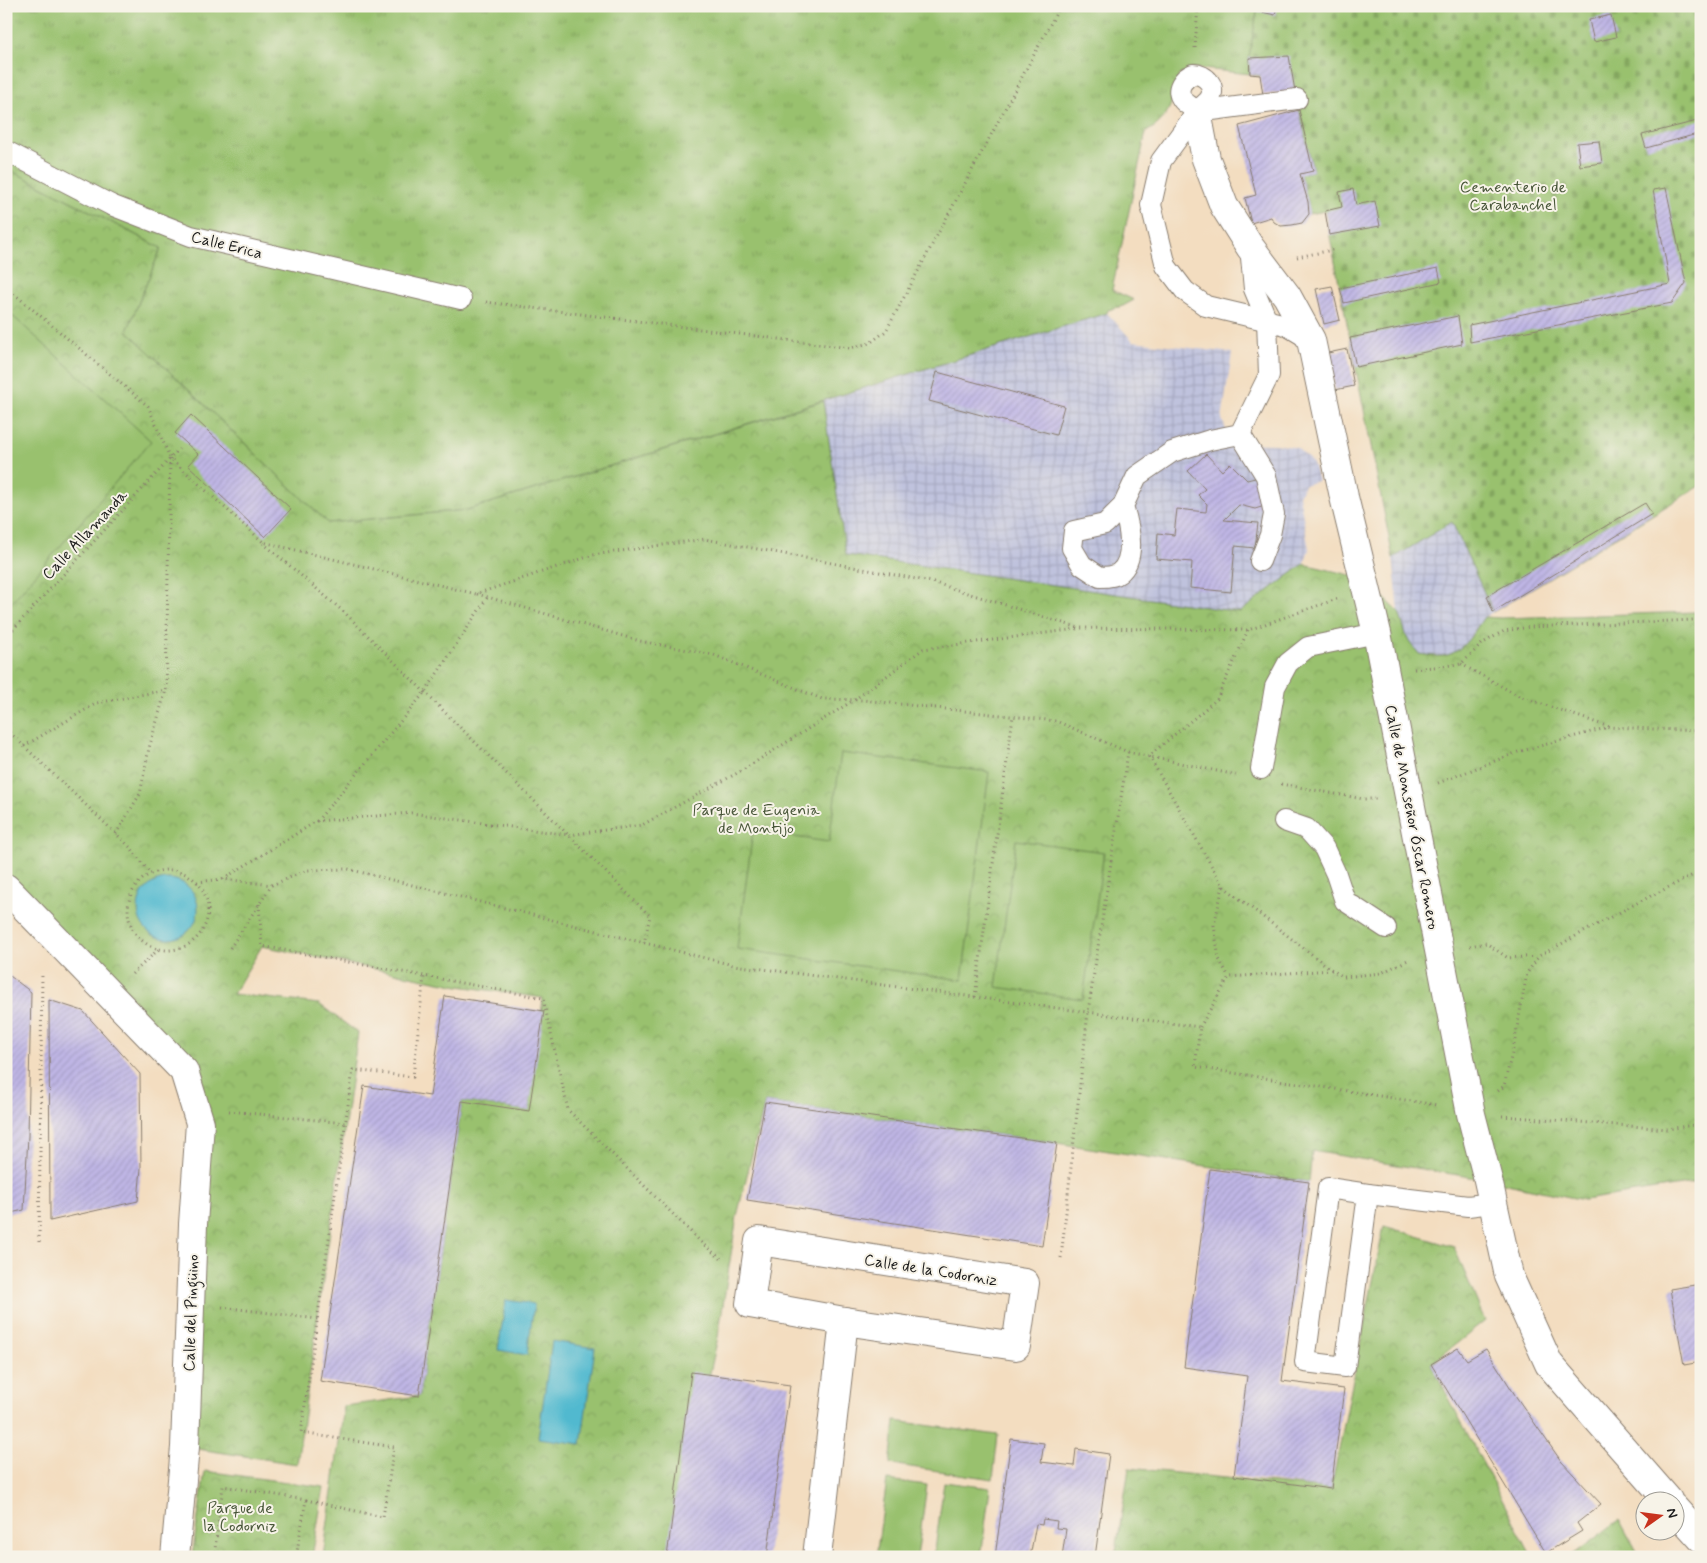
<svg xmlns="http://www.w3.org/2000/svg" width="1707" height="1563" viewBox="0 0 1707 1563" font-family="Mynerve,sans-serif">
  <defs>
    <pattern id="industrial-grid" width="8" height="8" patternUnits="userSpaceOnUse" patternTransform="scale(1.25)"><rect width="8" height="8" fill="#bfc2dd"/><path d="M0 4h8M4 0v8" fill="none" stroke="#a4a6bd"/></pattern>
    <pattern id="grass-tufts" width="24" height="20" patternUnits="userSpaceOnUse" patternTransform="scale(1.25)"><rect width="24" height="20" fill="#99c16e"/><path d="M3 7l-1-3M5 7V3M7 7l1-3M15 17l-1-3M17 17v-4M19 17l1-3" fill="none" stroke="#83a55f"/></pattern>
    <pattern id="cemetery-stones" width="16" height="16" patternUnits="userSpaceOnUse" patternTransform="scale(1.25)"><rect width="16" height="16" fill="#99c16e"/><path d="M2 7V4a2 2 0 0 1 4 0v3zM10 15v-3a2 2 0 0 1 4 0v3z" fill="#83a55f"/></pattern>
    <pattern id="park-crowns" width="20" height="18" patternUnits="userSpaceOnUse" patternTransform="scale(1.25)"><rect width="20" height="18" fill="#99c16e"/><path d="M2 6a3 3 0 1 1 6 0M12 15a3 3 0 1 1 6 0" fill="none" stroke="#83a55f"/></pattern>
    <pattern id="building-hatch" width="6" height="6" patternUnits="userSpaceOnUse" patternTransform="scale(1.25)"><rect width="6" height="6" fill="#bfb6e5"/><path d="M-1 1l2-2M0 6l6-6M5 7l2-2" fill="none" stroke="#a49cc4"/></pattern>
  </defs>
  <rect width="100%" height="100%" fill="#f7f3e8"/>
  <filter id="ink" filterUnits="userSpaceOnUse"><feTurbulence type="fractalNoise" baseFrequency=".02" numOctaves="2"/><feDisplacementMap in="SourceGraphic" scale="10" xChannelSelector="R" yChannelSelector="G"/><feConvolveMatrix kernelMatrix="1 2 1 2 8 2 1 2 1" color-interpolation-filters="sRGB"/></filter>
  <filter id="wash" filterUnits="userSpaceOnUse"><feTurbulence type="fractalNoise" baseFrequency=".0096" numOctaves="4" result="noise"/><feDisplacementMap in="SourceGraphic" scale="20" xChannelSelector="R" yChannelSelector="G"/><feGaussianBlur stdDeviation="1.12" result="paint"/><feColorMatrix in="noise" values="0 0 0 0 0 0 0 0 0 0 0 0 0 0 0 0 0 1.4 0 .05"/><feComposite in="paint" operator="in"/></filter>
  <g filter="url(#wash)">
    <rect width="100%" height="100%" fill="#f3ddc0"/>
    <g fill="url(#industrial-grid)">
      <polygon points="1107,313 1133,341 1232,353 1222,419 1231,443 1276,444 1297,448 1313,463 1318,481 1304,485 1299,495 1309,549 1304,564 1240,612 845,555 823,401"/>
      <polygon points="1452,522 1493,612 1484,617 1467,641 1457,652 1442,656 1419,655 1407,639 1399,612 1393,558"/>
    </g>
    <path fill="url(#grass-tufts)" stroke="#5a6e45" d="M6 6H1258L1250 74 1193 68 1179 75C1172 100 1171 119 1146 132L1112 290 1134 300 1123 306 1108 310 1107 313 467 510 328 523 127 331 161 248 6 168Z"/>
    <polygon fill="url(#cemetery-stones)" stroke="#5a6e45" points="1258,6 1701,6 1701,485 1493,612 1452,522 1393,558 1325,211 1309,214 1308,202 1300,174 1313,171 1295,91 1260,76 1250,74 1249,58"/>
    <g fill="url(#park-crowns)" stroke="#5a6e45">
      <path d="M6 168 161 248 127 331 328 523 467 510 823 401 846 555 1240 612 1304 564 1363 578 1399 612 1407 638 1419 654C1427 655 1436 657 1443 656 1463 653 1473 633 1484 617L1501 618 1695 612 1701 608V1182L1584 1200 1488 1180 1312 1151 1309 1182 1057 1143 765 1102 737 1216 718 1337 669 1557H323L344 1406 419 1396 462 1101 529 1111 543 998 459 986 262 946 233 994 319 1004 358 1033 297 1464 185 1447 200 1123 184 1071 6 895Z"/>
      <polygon points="1384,1226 1454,1247 1485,1321 1431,1364 1532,1557 1115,1557 1129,1468 1331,1489"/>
      <polygon points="205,1471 324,1487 312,1557 192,1557"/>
      <polygon points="1619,1520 1639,1557 1570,1557"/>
    </g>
    <g fill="#99c16e" stroke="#5a6e45">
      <polygon points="6,310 151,441 6,609"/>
      <polygon points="841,753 989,772 962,980 737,949 753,831 829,842"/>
      <polygon points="1016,840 1104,852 1083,999 996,987"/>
      <polygon points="895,1421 998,1435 993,1479 890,1464"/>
      <polygon points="887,1480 927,1485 917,1557 876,1557"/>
      <polygon points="944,1482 990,1488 981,1557 934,1557"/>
    </g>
    <g fill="#51b9cf" stroke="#366a76">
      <circle cx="168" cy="909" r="30"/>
      <polygon points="506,1300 534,1304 527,1355 498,1350"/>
      <polygon points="552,1341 595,1348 581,1444 538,1438"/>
    </g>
    <g id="blocks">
      <g fill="url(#building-hatch)">
        <polygon points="1258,6 1277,6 1275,15 1257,11"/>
        <polygon points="1611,15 1616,37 1594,42 1589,20"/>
        <polygon points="1289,56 1295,91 1263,95 1260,75 1250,74 1249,58"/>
        <polygon points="1299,110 1313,171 1300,174 1308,202 1309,214 1302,223 1292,225 1281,226 1274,222 1271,217 1251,223 1245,198 1256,195 1239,126"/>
        <polygon points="1701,120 1701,133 1646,148 1642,135"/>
        <polygon points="1599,141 1602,163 1580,166 1577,143"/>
        <polygon points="1666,188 1686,283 1672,303 1470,342 1469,325 1670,284 1653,190"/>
        <polygon points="1353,189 1356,205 1375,201 1380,226 1329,235 1325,211 1342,207 1339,192"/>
        <polygon points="1438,268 1441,282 1344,303 1340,288"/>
        <polygon points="1332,286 1340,320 1324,324 1316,289"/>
        <polygon points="1458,316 1462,344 1356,367 1350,338"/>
        <polygon points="1347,349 1354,386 1335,390 1328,353"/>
        <polygon points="937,372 1064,406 1056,435 929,401"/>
        <polygon points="191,415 291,509 265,537 188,465 198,454 175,433"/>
        <polygon points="1206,454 1222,471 1230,463 1247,480 1259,477 1268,505 1255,509 1239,505 1224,520 1258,523 1255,548 1235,546 1231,592 1190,588 1192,562 1156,559 1158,533 1174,535 1177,509 1206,512 1207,504 1198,495 1205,489 1188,471"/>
        <polygon points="1645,503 1652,514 1493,612 1487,596"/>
        <polygon points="6,973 31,992 28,1136 24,1210 6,1214"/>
        <polygon points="445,996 544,1011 529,1111 462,1101 419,1396 320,1381 364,1086 430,1096"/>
        <polygon points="49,1000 83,1011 140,1074 141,1168 138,1201 50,1221"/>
        <polygon points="765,1102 1057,1143 1042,1246 747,1200"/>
        <polygon points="1210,1169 1309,1182 1282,1381 1344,1389 1331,1489 1234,1476 1247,1376 1184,1367"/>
        <polygon points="1701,1284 1701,1362 1684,1365 1670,1289"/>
        <polygon points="1458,1348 1467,1360 1486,1349 1517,1398 1561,1461 1601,1504 1577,1523 1582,1531 1546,1553 1431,1364"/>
        <polygon points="691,1372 790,1385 767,1557 667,1557"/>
        <polygon points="1011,1439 1044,1443 1041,1462 1074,1466 1076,1449 1109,1454 1095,1557 1062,1557 1066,1529 1056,1528 1057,1521 1043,1519 1042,1525 1036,1524 1030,1557 995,1557"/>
      </g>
    </g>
  </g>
  <g filter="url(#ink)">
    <use href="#blocks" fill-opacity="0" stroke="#887c6e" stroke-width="1"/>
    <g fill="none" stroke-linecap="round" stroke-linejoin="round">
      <g stroke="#887c6e" stroke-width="22">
        <g id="lane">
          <path d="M1193 74C1206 74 1218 87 1209 100 1205 104 1201 107 1197 112 1193 107 1185 104 1182 99 1175 89 1183 78 1193 74Z"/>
          <polyline points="1297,99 1197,112 1161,161 1151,205 1166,266 1185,291 1206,306 1286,325 1311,340"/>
          <polyline points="6,151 111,205 191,236 461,299"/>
          <polyline points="1240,434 1266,476 1274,514 1270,535 1260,561"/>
          <path d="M1123 506C1129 525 1137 559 1119 573 1114 577 1105 577 1100 577L1082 565 1072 548 1074 531 1105 524 1123 506 1137 476 1172 452 1210 440 1240 434 1269 375 1267 320 1254 289 1250 247"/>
          <polyline points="1261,769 1275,687 1288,663 1308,647 1377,633"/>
          <polyline points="1284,821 1307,829 1324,848 1336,874 1345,901 1386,928"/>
          <polygon points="1328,1188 1368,1194 1345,1367 1305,1362"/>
          <polyline points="1368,1194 1468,1206 1492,1203"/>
        </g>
      </g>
      <g stroke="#887c6e" stroke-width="30">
        <g id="street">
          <polyline points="1197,112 1206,159 1224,206 1250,247 1287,296 1311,340 1344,497 1377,633 1471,1114 1488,1180 1509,1276 1549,1364 1668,1500"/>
          <polyline points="6,888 184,1071 200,1123 193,1224 185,1447 175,1557"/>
          <polygon points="759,1241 1025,1283 1016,1346 844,1321 750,1304"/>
          <polyline points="1674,1508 1701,1538"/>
          <polyline points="817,1557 844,1321"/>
        </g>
      </g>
      <g stroke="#887c6e" stroke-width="3" stroke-dasharray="1 4" stroke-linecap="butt">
        <polyline points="1195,48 1198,6"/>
        <polyline points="1297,257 1333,250"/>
        <polyline points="6,287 148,406 170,458 263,542 476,594 593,555 705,539 932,582 1079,628 1248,630 1337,599"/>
        <polyline points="486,302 850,348 870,343 886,331 1060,6"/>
        <polyline points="263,543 344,612 650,916 644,943"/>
        <polyline points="477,594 640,641 714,655 822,699 863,700 1056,721 1128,752 1236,775"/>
        <polyline points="487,598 425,692 317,821 411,813 569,835 642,825 741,771 854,700 923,649 1077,629"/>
        <polyline points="1248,630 1217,699 1149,756 1223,886 1332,970"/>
        <polyline points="6,637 179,449"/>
        <polyline points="1461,664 1519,696 1609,727 1701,731"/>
        <polyline points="1414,669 1461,664 1483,643 1504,631 1530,627 1694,620 1701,617"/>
        <polyline points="6,729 131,848 150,873"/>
        <polyline points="24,746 97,703 166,690 170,459"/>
        <polyline points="1438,783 1518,752 1609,727"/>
        <polyline points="1281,784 1363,799 1379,799"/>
        <polyline points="116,834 140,794 149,748 166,690"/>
        <circle cx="168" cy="910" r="40"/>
        <polyline points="223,879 317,821"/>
        <polyline points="197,882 223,879 272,885"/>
        <polyline points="1223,886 1214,925 1219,959 1229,977"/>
        <polyline points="259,904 262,946 543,998 568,1110 704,1245 724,1261"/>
        <polyline points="1470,946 1486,943 1508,958 1539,956"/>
        <polyline points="230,948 272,885 308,870 348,869 733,965 1200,1027 1195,1067 1437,1105"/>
        <polyline points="132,974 159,949"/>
        <polyline points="975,997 1013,716"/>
        <polyline points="1200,1027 1229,977 1332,970 1344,977 1381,973 1410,959"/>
        <polyline points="1498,1091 1504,1086 1514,1045 1527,973 1539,956 1635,904 1701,871"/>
        <polyline points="229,1111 345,1123"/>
        <polyline points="1502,1116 1668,1129 1701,1124"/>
        <polyline points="39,1242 42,973"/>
        <polyline points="1061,1258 1088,1012 1128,752"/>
        <polyline points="222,1307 318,1319"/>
        <polyline points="306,1500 383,1517 394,1447 301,1433 353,1070 413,1077 424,976"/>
        <polyline points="214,1557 223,1486 306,1500 296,1557"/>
      </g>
      <use href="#lane" stroke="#fff" stroke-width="20"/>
      <use href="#street" stroke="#fff" stroke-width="28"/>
    </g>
  </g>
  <g text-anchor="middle" stroke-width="4" stroke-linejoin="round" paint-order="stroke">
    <g font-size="16" fill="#485639" stroke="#f7f3e8">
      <text x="1513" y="192">Cementerio de<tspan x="1513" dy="18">Carabanchel</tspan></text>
      <text x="756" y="815">Parque de Eugenia<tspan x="756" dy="18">de Montijo</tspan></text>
      <text x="240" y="1513">Parque de<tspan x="240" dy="18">la Codorniz</tspan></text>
    </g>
    <g font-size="16" fill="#1c1c1c" stroke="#f7f3e8">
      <text transform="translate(227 244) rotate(14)" y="6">Calle Erica</text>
      <text transform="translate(84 534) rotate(-47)" y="6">Calle Allamanda</text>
      <text transform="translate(1413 817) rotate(79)" y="6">Calle de Monseñor Óscar Romero</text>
      <text transform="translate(931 1269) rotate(9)" y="6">Calle de la Codorniz</text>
      <text transform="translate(190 1313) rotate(-88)" y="6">Calle del Pingüino</text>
    </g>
  </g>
  <rect width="1707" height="1563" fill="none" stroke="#f7f3e8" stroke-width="25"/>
  <g transform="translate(1660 1516) rotate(76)"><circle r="24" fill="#f7f3e8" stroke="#9f9d96"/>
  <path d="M0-4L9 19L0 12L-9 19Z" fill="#c8321e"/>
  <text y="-8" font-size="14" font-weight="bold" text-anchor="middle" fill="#1c1c1c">N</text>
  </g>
</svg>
